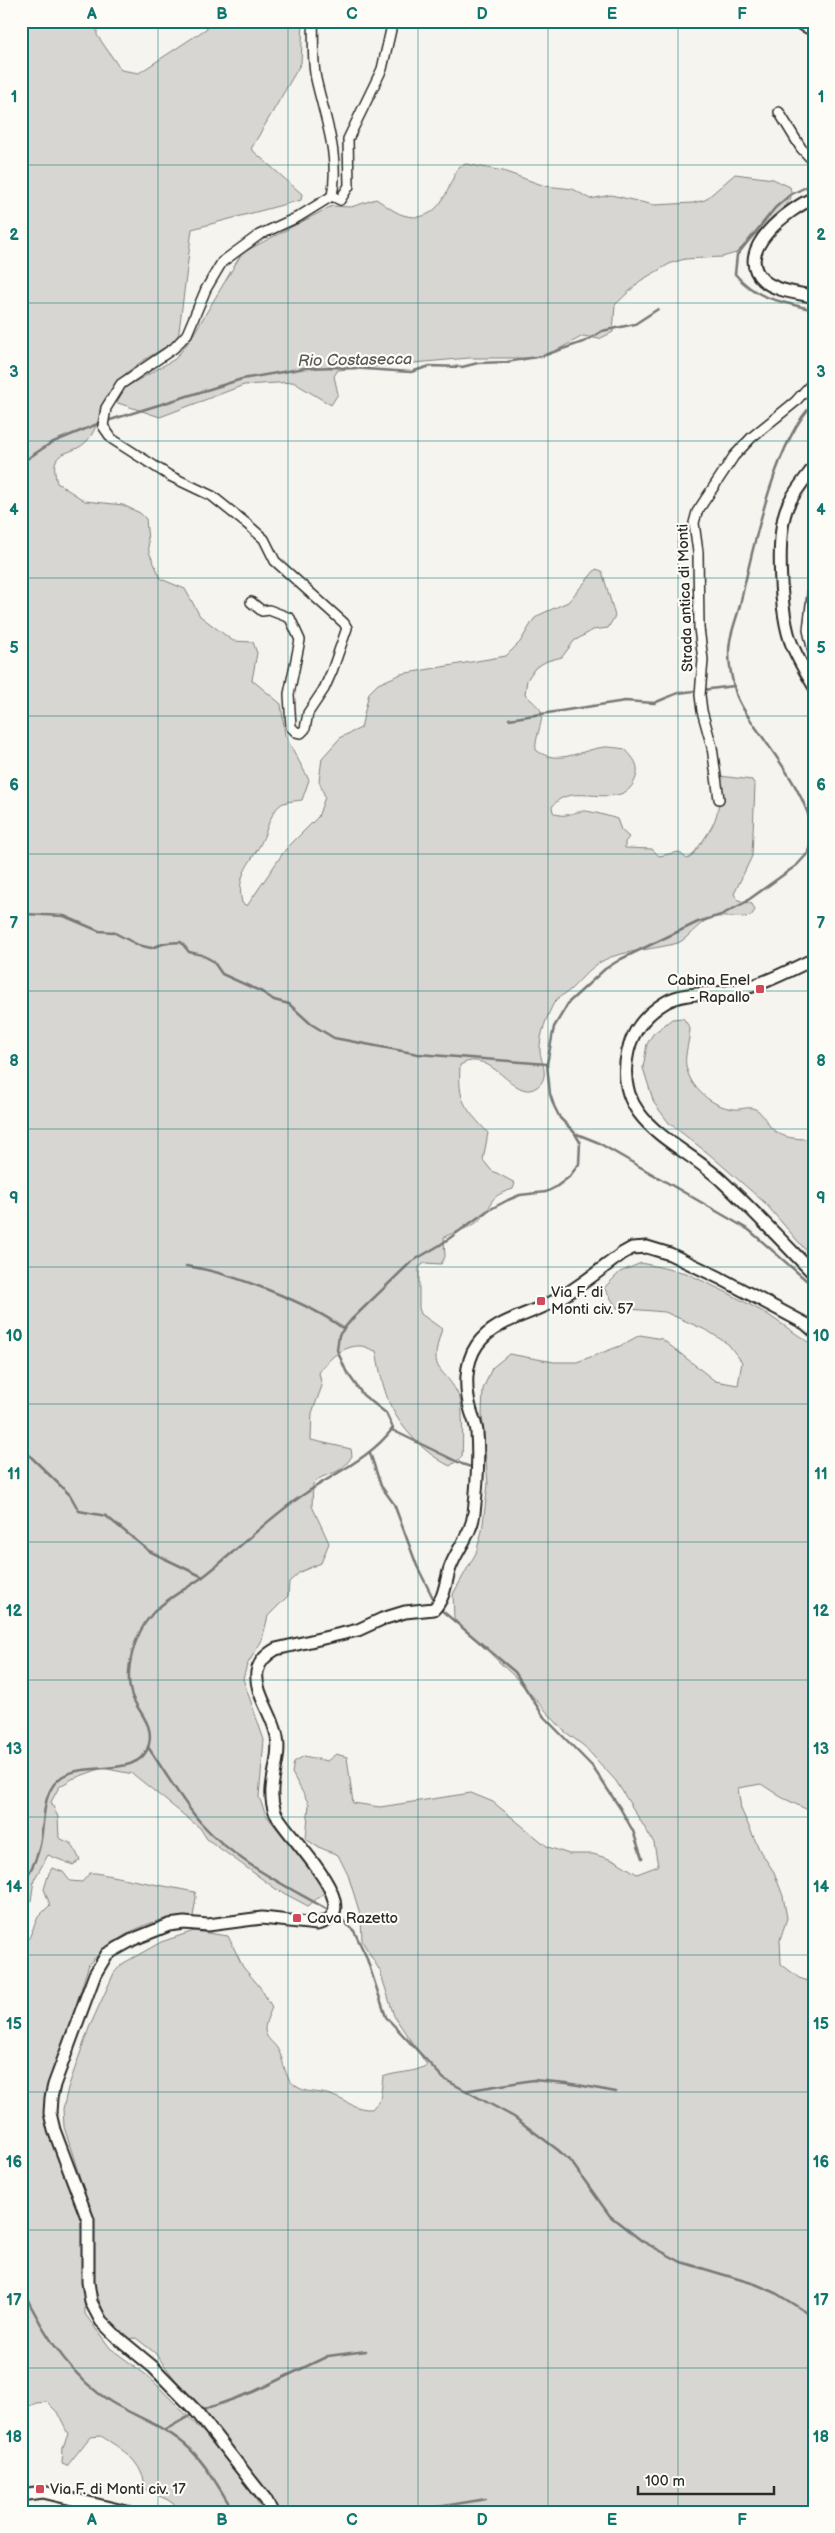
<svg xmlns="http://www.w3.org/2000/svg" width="835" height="2533" viewBox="0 0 835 2533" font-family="'Balsamiq Sans',sans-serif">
  <rect width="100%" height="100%" fill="#f5f4ef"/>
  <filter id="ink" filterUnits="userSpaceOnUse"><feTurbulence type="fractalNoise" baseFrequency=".02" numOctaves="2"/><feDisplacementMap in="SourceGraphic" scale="10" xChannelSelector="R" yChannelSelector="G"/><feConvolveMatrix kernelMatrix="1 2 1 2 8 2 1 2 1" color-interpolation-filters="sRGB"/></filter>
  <g filter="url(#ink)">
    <g fill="#d7d6d2" stroke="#81807e">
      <path d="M21 21H97V35L121 70 139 73 218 21H303L301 63 251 149 302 194 301 200 192 229 178 339C156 354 124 368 111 391 104 403 96 431 88 440 71 459 47 445 57 483L85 501 123 505 140 513 146 519 149 552 161 579 185 589 200 616 233 641 253 642 257 653 252 680 281 704 285 735 309 780 302 800C296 801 285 801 280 805 269 815 268 829 261 843 249 866 236 874 242 903L247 906 285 850 318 817 325 797 319 781 322 758 341 737 361 728 369 693 378 684 401 674 506 656 520 642 534 619 539 615 568 602 596 569 602 571 615 616 608 628 593 630 574 641 562 657 547 661 535 668 527 680 525 694C529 699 538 705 541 711 545 719 534 738 536 750 558 767 582 749 605 747 611 747 618 748 625 749 634 759 641 766 635 780 622 814 570 778 552 807L553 812C564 820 573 811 585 811 590 811 612 817 617 819L621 830 629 837 625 842V848L652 849 659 856 679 852 687 859 691 857C716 823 720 819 720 776L752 780 755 785 752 856 734 894 738 900 752 904 755 910 751 916C739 919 727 916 715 917 699 920 692 936 678 943 656 949 632 950 611 957 592 964 584 977 570 990 566 994 559 996 555 1001 547 1015 539 1036 540 1052 542 1065 550 1077 537 1087 514 1104 492 1045 460 1065 458 1103 464 1106 488 1133L483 1160 491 1170 515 1183 513 1189C483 1198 497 1204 480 1220 471 1228 454 1232 444 1237L445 1257 441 1264 425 1263 419 1267V1308L421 1314 442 1329C426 1377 445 1363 460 1399 463 1407 463 1447 462 1457L450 1466C423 1453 395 1423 386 1394 381 1380 379 1365 376 1351 371 1350 365 1346 361 1346 343 1345 327 1360 319 1373L322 1386 312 1413 311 1440 351 1449 352 1456C337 1480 327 1469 313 1484L312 1506 329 1543 321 1563 300 1572 289 1582 288 1596 268 1616 262 1640 247 1665 243 1679 264 1740 259 1797 266 1815 321 1884 324 1893 308 1906 276 1889 207 1839 200 1828 133 1774 102 1768 72 1779 59 1787 51 1802 58 1817 59 1838 72 1844 80 1860 73 1865 48 1855 34 1880 31 1901 21 1910Z"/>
      <path d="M466 164 503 171 545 186 573 189 590 199 611 195 654 205 693 203 705 200 735 174 773 179 790 187C792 195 792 198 787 204L736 253 722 257 685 259 671 263 640 281 615 305 613 332 599 339 583 336 548 355 534 358H469L338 370 334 376 338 394 331 405 293 382 244 385 160 417 115 402 126 387 175 359 190 340 242 253 332 206 351 207 376 199C384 204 394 212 403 215 436 225 446 195 456 171L460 166Z"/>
      <path d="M683 1018 690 1028C690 1039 684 1055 686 1066 690 1088 712 1107 734 1109 742 1110 749 1105 757 1110 761 1112 765 1120 769 1125 779 1139 797 1139 814 1139V1260L765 1203 709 1154 669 1123 654 1103 643 1068 647 1044 653 1034 672 1019Z"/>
      <path d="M641 1263 686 1273 728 1293 767 1314 814 1346V1813L781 1797 761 1784 738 1788 741 1809 760 1851 774 1872 783 1896 787 1918 780 1940 781 1964 799 1978 814 1983V2512H276L155 2353 136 2338 124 2339 107 2322 94 2286 91 2213 64 2127 63 2109 68 2088 89 2028 114 1973 122 1964 161 1942 194 1931 228 1936 243 1967 260 1987 272 2007C270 2013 265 2022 265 2029 265 2038 273 2042 277 2048 286 2062 282 2079 299 2088 309 2094 322 2091 333 2096 347 2101 356 2110 372 2109L380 2100 383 2077C398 2071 413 2074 427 2065L394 2016 380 1971 362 1941 361 1917 348 1875 338 1855 316 1846 306 1839 309 1804 292 1773 294 1762 304 1756 327 1761 336 1754 347 1757 353 1803 380 1807 471 1793 493 1802 548 1847 569 1854H593L616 1861 637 1874 658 1866 654 1843 616 1781 584 1746 564 1731 517 1679 454 1619 453 1594 476 1553 482 1531 488 1484 482 1413 483 1389 492 1368 509 1354 554 1362H577L620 1346 640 1335 662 1339 715 1381 738 1385 742 1362 728 1344 708 1331 665 1312 617 1308 604 1288 620 1272Z"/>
      <path d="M52 1868 63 1872 70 1881 82 1882 90 1873H96L195 1892 196 1897 193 1917C155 1914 114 1937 89 1964L48 2095 81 2216 85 2314 110 2348 149 2377 228 2457 264 2512H185L168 2500 146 2490C142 2461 125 2451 101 2436L90 2437 67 2466 62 2464 63 2447 68 2434 57 2412 47 2402 36 2403 21 2410V1942L29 1938 38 1917 50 1905 44 1889 49 1873Z"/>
    </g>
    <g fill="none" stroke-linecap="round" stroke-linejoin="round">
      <g stroke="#797877" stroke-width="2.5">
        <path d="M814 183 790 195 775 208 737 255 735 274C758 301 782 301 814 310"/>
        <path d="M814 403C775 440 752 552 740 605 737 617 732 629 730 641 727 658 731 677 736 694 742 711 756 727 766 742 786 770 808 801 814 836"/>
        <polyline points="107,421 242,379 305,368 335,367 411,372 430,366 462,367 478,363 507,362 542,356 586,341 602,331 635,324 658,309"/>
        <polyline points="21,463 51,443 100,423"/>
        <polyline points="509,719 625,701 654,703 678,693 734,686"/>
        <polyline points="21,911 25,914 64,916 99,931 113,932 138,945 151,948 166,943 181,942 189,952 202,955 213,961 222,974 262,992 274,1000 289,1004 311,1024 334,1038 418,1054 547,1064"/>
        <polyline points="577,1134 597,1142 749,1230 814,1287"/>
        <path d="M186 1266C229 1272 310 1303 344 1329"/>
        <polyline points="392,1430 462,1464 474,1468"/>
        <polyline points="21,1441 29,1455 70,1495 79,1511 106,1516 149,1551 203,1577"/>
        <polyline points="370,1453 381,1486 394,1504 417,1566 435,1602"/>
        <polyline points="440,1609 515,1672 544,1717 592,1766 620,1808 633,1831 642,1858"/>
        <path d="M148 1747C165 1772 181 1800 201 1823 236 1862 283 1884 328 1910"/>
        <path d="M21 1886C29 1874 36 1862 39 1849 46 1825 39 1791 63 1776 87 1761 141 1779 149 1744 154 1724 138 1712 132 1696 123 1671 135 1633 152 1614 166 1598 187 1589 204 1576 238 1550 270 1516 306 1493 336 1472 371 1458 393 1428L386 1413 363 1395 346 1371 337 1350 339 1335 351 1320 411 1262 440 1245 487 1211 508 1200 520 1195 546 1192 556 1187 569 1177 579 1164 580 1142 574 1132 560 1118 554 1106 550 1094 547 1064 554 1027 569 1002 605 969 621 959 698 922 721 915 744 903 797 865 809 852 814 837"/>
        <polyline points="339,1917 354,1931 366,1956 386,2017 444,2079 514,2117 558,2150 572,2163 610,2216 642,2241 681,2262 755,2284 774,2292 806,2312 814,2321"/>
        <polyline points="464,2091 533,2080 567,2083 616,2092"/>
        <path d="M21 2286C41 2329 70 2377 111 2402 138 2418 167 2427 190 2449 208 2467 221 2491 234 2512"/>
        <polyline points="200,2411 253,2392 328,2356 366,2351"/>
        <polyline points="165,2430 193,2414"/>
        <polyline points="426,2512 438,2507 486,2499"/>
      </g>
      <g stroke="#2b2b2b" stroke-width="12">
        <g id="street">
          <path d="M313 21C314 40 312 61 316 79 325 119 340 155 332 196L340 200 349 186 348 139 382 69 393 21"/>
          <polyline points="779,112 801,148 814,162"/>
          <polyline points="814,579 808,630 814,656"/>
          <polyline points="251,602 262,611 269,610 290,618 300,640 289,694 291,727 296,732 301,733 305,729 308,713 324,689 332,671 347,628 344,623 275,561 264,539 247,524 212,496 170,476 112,439 103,426 106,408 121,384 174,348 187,334 206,289 222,262 259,235 298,217 332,196"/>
          <polyline points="719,799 712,747 702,711 700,695 703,660 699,628 698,552 694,523 697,512 734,456 752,437 795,402 814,381"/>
        </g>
      </g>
      <g stroke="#2b2b2b" stroke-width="15">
        <g id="secondary">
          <path d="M814 198C790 208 732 251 763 280 775 291 799 293 814 297"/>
          <path d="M814 467C805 479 794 492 788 505 775 533 780 618 792 645 798 659 806 673 814 686"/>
          <path d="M814 959C788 971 761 986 733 991 711 995 685 991 666 1002 646 1014 633 1029 628 1051 611 1123 681 1142 723 1182 754 1211 784 1243 814 1274"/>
          <polyline points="21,2495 43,2492 127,2512"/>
          <path d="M272 2512 266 2500 196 2411 153 2367 118 2338 101 2321 91 2302 88 2282V2220L54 2130 50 2113 51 2098 54 2085 95 1974 107 1954 134 1939 169 1925 184 1923 208 1925 262 1918 317 1924C372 1913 283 1833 275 1812 265 1786 282 1762 277 1737 274 1716 254 1693 257 1672 259 1661 267 1654 276 1649L358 1630 382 1619 405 1612 434 1609C445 1598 445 1583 450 1568 457 1549 472 1533 474 1513 477 1487 479 1459 477 1433 477 1426 473 1418 471 1411 465 1390 464 1364 477 1345 495 1319 532 1315 558 1299 581 1286 602 1268 623 1253L632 1248 647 1247 670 1254 720 1278 806 1324 814 1331"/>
        </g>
      </g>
      <g stroke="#2b2b2b" stroke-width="19">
        <polyline id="highway" points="800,21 814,28"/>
      </g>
      <use href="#street" stroke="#fdfcf7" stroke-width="9"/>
      <use href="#secondary" stroke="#fdfcf7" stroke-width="11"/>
      <use href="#highway" stroke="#fdfcf7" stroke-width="15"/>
    </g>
  </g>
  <path fill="none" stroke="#0f766e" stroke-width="1" stroke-opacity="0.55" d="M158 21V2512M288 21V2512M418 21V2512M548 21V2512M678 21V2512M21 165H814M21 303H814M21 441H814M21 578H814M21 716H814M21 854H814M21 991H814M21 1129H814M21 1267H814M21 1404H814M21 1542H814M21 1680H814M21 1817H814M21 1955H814M21 2092H814M21 2230H814M21 2368H814"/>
  <g fill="#d1495b" stroke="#fdfcf7" stroke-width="2">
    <rect x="755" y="984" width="10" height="10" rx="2.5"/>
    <rect x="536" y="1296" width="10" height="10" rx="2.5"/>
    <rect x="292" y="1913" width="10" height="10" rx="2.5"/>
    <rect x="35" y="2484" width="10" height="10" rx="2.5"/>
  </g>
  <g text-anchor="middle" stroke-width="4.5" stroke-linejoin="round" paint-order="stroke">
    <g font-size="15" fill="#2b2b2b" stroke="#fdfcf7">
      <text transform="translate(685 598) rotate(-92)" y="5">Strada antica di Monti</text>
    </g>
    <g font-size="15" fill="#2b2b2b" stroke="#fdfcf7" text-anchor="start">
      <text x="750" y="985" text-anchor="end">Cabina Enel<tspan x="750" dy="17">- Rapallo</tspan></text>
      <text x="551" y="1297">Via F. di<tspan x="551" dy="17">Monti civ. 57</tspan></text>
      <text x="307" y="1923">Cava Razetto</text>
      <text x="50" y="2494">Via F. di Monti civ. 17</text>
    </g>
    <g font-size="16" font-style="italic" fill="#585857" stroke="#fdfcf7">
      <text transform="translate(355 359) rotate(-1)" y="6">Rio Costasecca</text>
    </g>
  </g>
  <rect width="835" height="2533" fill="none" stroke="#fdfcf7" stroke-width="55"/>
  <path d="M638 2486v8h136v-8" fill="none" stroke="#2b2b2b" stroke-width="2.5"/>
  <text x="645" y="2486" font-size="15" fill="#2b2b2b" stroke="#fdfcf7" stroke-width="4" paint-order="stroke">100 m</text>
  <rect x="28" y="28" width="780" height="2478" fill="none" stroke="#0f766e" stroke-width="2"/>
  <g font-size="16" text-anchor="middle" font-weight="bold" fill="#0f766e">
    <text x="92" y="19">A</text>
    <text x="222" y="19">B</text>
    <text x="352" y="19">C</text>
    <text x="482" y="19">D</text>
    <text x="612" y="19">E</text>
    <text x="742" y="19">F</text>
    <text x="14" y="102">1</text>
    <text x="821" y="102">1</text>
    <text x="14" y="240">2</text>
    <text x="821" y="240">2</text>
    <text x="14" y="377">3</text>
    <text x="821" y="377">3</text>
    <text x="14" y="515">4</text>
    <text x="821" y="515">4</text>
    <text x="14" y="653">5</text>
    <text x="821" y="653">5</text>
    <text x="14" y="790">6</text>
    <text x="821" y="790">6</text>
    <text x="14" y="928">7</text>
    <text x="821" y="928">7</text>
    <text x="14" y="1066">8</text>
    <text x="821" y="1066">8</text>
    <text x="14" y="1203">9</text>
    <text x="821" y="1203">9</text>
    <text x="14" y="1341">10</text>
    <text x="821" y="1341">10</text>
    <text x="14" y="1479">11</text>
    <text x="821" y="1479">11</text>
    <text x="14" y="1616">12</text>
    <text x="821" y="1616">12</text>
    <text x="14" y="1754">13</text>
    <text x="821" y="1754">13</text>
    <text x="14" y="1892">14</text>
    <text x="821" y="1892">14</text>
    <text x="14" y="2029">15</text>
    <text x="821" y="2029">15</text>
    <text x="14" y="2167">16</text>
    <text x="821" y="2167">16</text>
    <text x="14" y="2305">17</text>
    <text x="821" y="2305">17</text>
    <text x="14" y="2442">18</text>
    <text x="821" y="2442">18</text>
    <text x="92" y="2525">A</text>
    <text x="222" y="2525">B</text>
    <text x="352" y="2525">C</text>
    <text x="482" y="2525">D</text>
    <text x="612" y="2525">E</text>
    <text x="742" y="2525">F</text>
  </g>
</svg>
